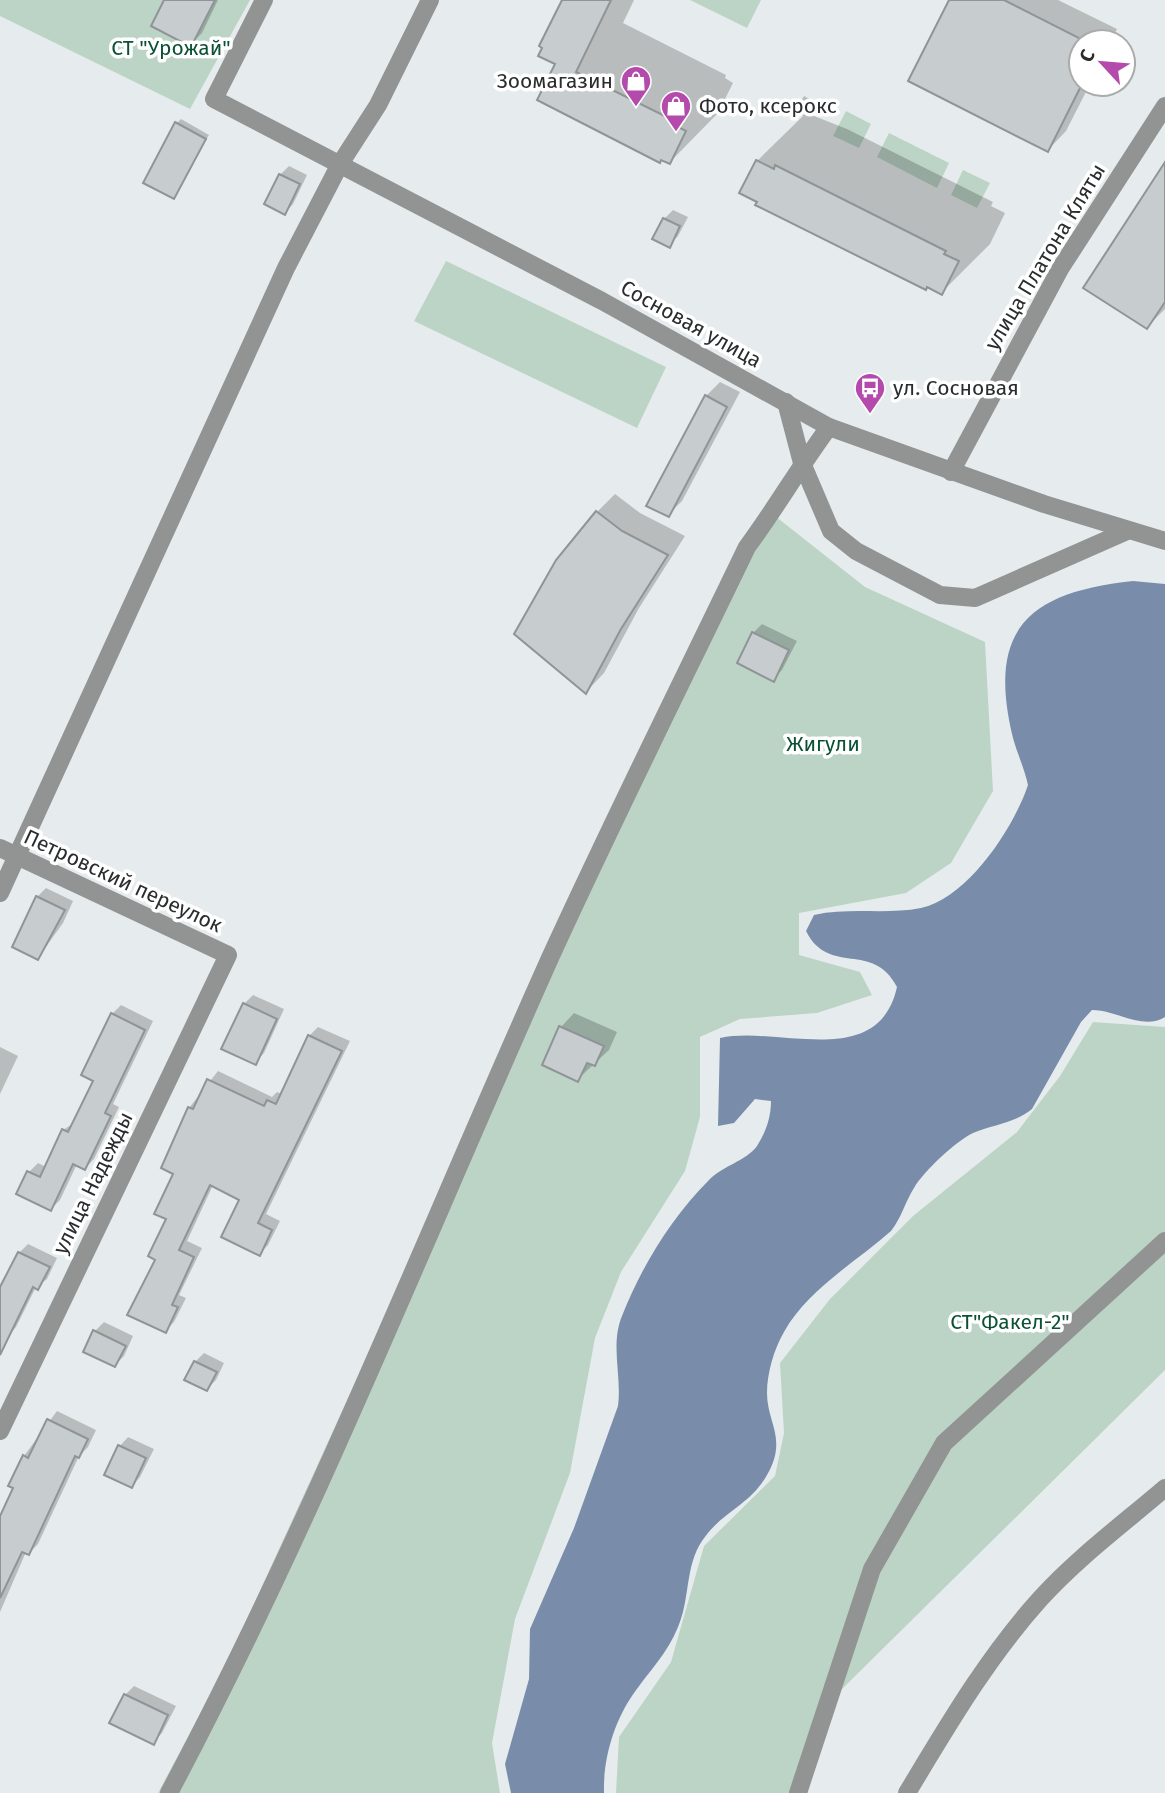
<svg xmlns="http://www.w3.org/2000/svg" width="1165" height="1793" viewBox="0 0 1165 1793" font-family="'Fira Sans',sans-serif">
  <rect width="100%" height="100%" fill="#e6eced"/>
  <g fill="#bcd4c6">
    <polygon points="0,0 250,0 190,109 0,16"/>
    <polygon points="690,0 761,0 747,28"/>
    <polygon points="846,111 871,124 859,148 833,136"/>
    <polygon points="889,133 949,163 937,188 877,157"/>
    <polygon points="963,170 990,183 977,208 951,195"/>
    <polygon points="446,261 666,367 637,428 414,321"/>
    <polygon points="770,512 865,587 985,642 993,791 951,863 906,893 799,913 799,955 860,972 872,995 817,1013 740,1019 700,1037 700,1117 685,1171 621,1272 595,1338 570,1473 515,1619 492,1743 500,1793 158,1793 226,1665 738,545"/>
    <polygon points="1093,1022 1165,1027 1165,1370 841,1690 806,1793 616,1793 619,1737 671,1662 704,1546 775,1476 784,1433 780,1363 830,1299 913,1216 1017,1132 1060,1076"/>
  </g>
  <path fill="#798dab" d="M1133 581 1165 584V1017C1143 1031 1117 1010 1092 1010L1081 1022 1032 1109C1013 1124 994 1124 973 1133 956 1141 923 1172 914 1188 905 1202 902 1217 891 1231 856 1262 807 1290 784 1332 774 1349 767 1373 767 1393 767 1420 784 1436 772 1465 755 1505 724 1508 702 1541 685 1566 690 1600 678 1627 667 1654 650 1670 634 1693 614 1721 603 1759 604 1793H511L505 1764 529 1679 530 1629 574 1528 618 1406C622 1376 610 1345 622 1316 641 1267 672 1217 709 1180 722 1166 746 1161 757 1146 766 1132 771 1117 771 1101L755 1099 734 1123 718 1126 720 1038C778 1025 878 1072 897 987 873 940 829 977 806 931L814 915C850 907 886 915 921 908 968 898 1014 827 1028 785 1024 767 1016 751 1012 734 987 626 1032 592 1133 581Z"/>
  <g fill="#0003">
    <polygon points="166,0 218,0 202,33 190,45"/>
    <polygon points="564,0 634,0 623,23 726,75 725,78 733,83 718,113 670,162 557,64"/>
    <polygon points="951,0 1058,0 1117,29 1111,42 1081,42 1081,84 1090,84 1066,131 1048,150"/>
    <polygon points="804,96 815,102 809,114 847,129 993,202 991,206 1005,213 990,244 942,292 757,161 803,116 795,111"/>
    <polygon points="181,119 209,135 173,197 177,123"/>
    <polygon points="1165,165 1165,309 1147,327"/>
    <polygon points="289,166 307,175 293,204 285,213 280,175"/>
    <polygon points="673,210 688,217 678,236 669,245 664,219"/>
    <polygon points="720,382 740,392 682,501 668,515 706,396"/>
    <polygon points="615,494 640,513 685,536 639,608 604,673 586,692 597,512"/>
    <polygon points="762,624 797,641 782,670 773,679 753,633"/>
    <polygon points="46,888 73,901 63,923 38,958 37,897"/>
    <polygon points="253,995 284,1009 264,1053 255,1062 244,1004"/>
    <polygon points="121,1005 153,1021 113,1104 119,1107 94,1159 85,1168 77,1164 60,1200 51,1209 29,1172 38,1163 46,1167 63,1130 74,1123 95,1080 112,1014"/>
    <polygon points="574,1013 617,1032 609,1050 578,1079 544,1064 561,1027"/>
    <polygon points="318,1027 350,1041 266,1214 280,1221 268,1245 259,1254 242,1199 213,1185 187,1241 202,1248 179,1295 186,1298 174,1322 165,1331 157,1259 189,1108 218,1071 272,1097 277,1092 282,1094 309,1036"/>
    <polygon points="0,1047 18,1056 0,1094"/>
    <polygon points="28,1244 57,1258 47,1279 36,1287 16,1327 8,1336 0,1333 0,1290 19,1253"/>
    <polygon points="104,1322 133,1336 124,1356 115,1365 95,1331"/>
    <polygon points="204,1353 224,1363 216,1380 207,1389 195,1362"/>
    <polygon points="57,1411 96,1430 88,1447 79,1456 38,1544 29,1553 26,1552 0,1612 0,1518 15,1488 24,1456"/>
    <polygon points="128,1437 154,1449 140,1477 132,1486 120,1446"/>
    <polygon points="134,1686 176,1706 162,1733 153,1742 125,1695"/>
  </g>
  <g fill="#c7cccf" stroke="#8f9496" stroke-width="2">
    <polygon points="164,0 215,0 191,47 151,26"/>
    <polygon points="562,0 611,0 576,72 679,123 678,127 686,131 670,164 661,160 660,163 537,100 555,64 538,56 542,48 539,46"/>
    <polygon points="949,0 1004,0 1081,39 1081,86 1048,152 908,81"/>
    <polygon points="175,122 206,139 174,199 143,183"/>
    <polygon points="756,160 774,169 775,165 946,251 944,254 959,261 942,295 927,287 926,290 755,205 757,202 739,193"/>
    <polygon points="1165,162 1165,302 1147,329 1083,288"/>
    <polygon points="279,174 300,184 285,215 264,204"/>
    <polygon points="663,218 680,226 670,248 652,239"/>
    <polygon points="705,395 727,407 669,517 646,506"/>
    <polygon points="596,511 622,531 668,555 621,629 586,694 514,634 556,560"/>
    <polygon points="752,632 789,650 774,682 737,663"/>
    <polygon points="36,896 65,910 38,960 12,947"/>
    <polygon points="243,1003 277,1019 256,1065 221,1049"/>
    <polygon points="111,1013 145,1030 105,1113 111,1116 85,1170 73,1164 51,1211 16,1194 27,1171 40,1177 62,1129 68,1132 93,1081 81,1075"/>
    <polygon points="559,1026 604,1046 595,1066 587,1063 578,1082 542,1065"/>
    <polygon points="308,1035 342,1051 258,1223 272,1230 260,1256 221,1237 239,1200 210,1185 179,1250 194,1257 172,1305 178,1307 166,1333 127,1315 155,1260 148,1256 166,1219 154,1214 173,1174 161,1168 188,1107 193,1109 207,1079 264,1106 267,1100 276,1104"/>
    <polygon points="18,1252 50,1267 38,1290 33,1287 0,1355 0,1287"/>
    <polygon points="93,1330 126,1346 115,1367 83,1352"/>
    <polygon points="194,1361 217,1372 207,1391 184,1380"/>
    <polygon points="47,1419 88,1439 79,1458 75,1456 29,1555 22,1552 0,1598 0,1516 13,1488 8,1486 23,1455 28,1458"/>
    <polygon points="118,1445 146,1458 132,1488 104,1475"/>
    <polygon points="124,1694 168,1715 154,1745 109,1723"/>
  </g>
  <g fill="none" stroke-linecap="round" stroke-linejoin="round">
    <g stroke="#929494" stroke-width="18">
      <polyline points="264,0 214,99 602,301 829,427 1044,504 1165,541"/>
      <polyline points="786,402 802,463 831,531 856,551 940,595 975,598 1127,531"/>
      <polyline points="951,472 1060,269 1165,106"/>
      <polyline points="0,848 228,955 0,1431"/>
      <polyline points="0,893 286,268 340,164 378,105 430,0"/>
      <path d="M169 1793C313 1522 425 1237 550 958 613 820 681 684 747 547 776 508 800 466 829 427"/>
      <polyline points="798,1793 872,1569 944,1443 1165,1241"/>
      <path d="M907 1793C948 1725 987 1658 1040 1599 1077 1558 1123 1524 1165 1488"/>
    </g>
  </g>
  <defs>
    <g id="shop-pin" transform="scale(1.575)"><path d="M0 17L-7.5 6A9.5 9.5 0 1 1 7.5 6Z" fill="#b44aab" stroke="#fff"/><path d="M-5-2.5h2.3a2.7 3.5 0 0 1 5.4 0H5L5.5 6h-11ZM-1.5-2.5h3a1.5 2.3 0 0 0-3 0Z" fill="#fff"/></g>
    <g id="bus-pin" transform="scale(1.575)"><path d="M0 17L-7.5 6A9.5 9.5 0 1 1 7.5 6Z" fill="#b44aab" stroke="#fff"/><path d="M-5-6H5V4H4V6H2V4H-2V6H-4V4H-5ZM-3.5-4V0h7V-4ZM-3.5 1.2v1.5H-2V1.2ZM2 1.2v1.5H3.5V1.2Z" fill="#fff"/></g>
  </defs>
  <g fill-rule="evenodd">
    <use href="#shop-pin" x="636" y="81"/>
    <use href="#shop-pin" x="676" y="106"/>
    <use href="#bus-pin" x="870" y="388"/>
  </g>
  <g text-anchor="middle" stroke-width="7" stroke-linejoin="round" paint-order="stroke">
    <g font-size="21" fill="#0b5135" stroke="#fff">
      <text x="171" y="55">СТ "Урожай"</text>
      <text x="823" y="751">Жигули</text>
      <text x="1010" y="1329">СТ"Факел-2"</text>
    </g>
    <g font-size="21" fill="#2a2c2d" stroke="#fff" text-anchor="start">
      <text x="613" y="88" text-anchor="end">Зоомагазин</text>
      <text x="699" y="113">Фото, ксерокс</text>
      <text x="893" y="395">ул. Сосновая</text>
    </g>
    <g font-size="21" fill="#2a2c2d" stroke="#fff">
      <text transform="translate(1045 257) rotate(-59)" y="7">улица Платона Кляты</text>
      <text transform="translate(691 324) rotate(29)" y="7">Сосновая улица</text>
      <text transform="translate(123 881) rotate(25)" y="7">Петровский переулок</text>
      <text transform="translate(93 1183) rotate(-64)" y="7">улица Надежды</text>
    </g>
  </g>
  <g transform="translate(1102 63) rotate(296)"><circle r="33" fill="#ffffff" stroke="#aaabab" stroke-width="2"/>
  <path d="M0-5L12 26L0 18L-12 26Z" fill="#b44aab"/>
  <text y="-10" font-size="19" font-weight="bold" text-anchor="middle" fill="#2a2c2d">С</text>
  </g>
</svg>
